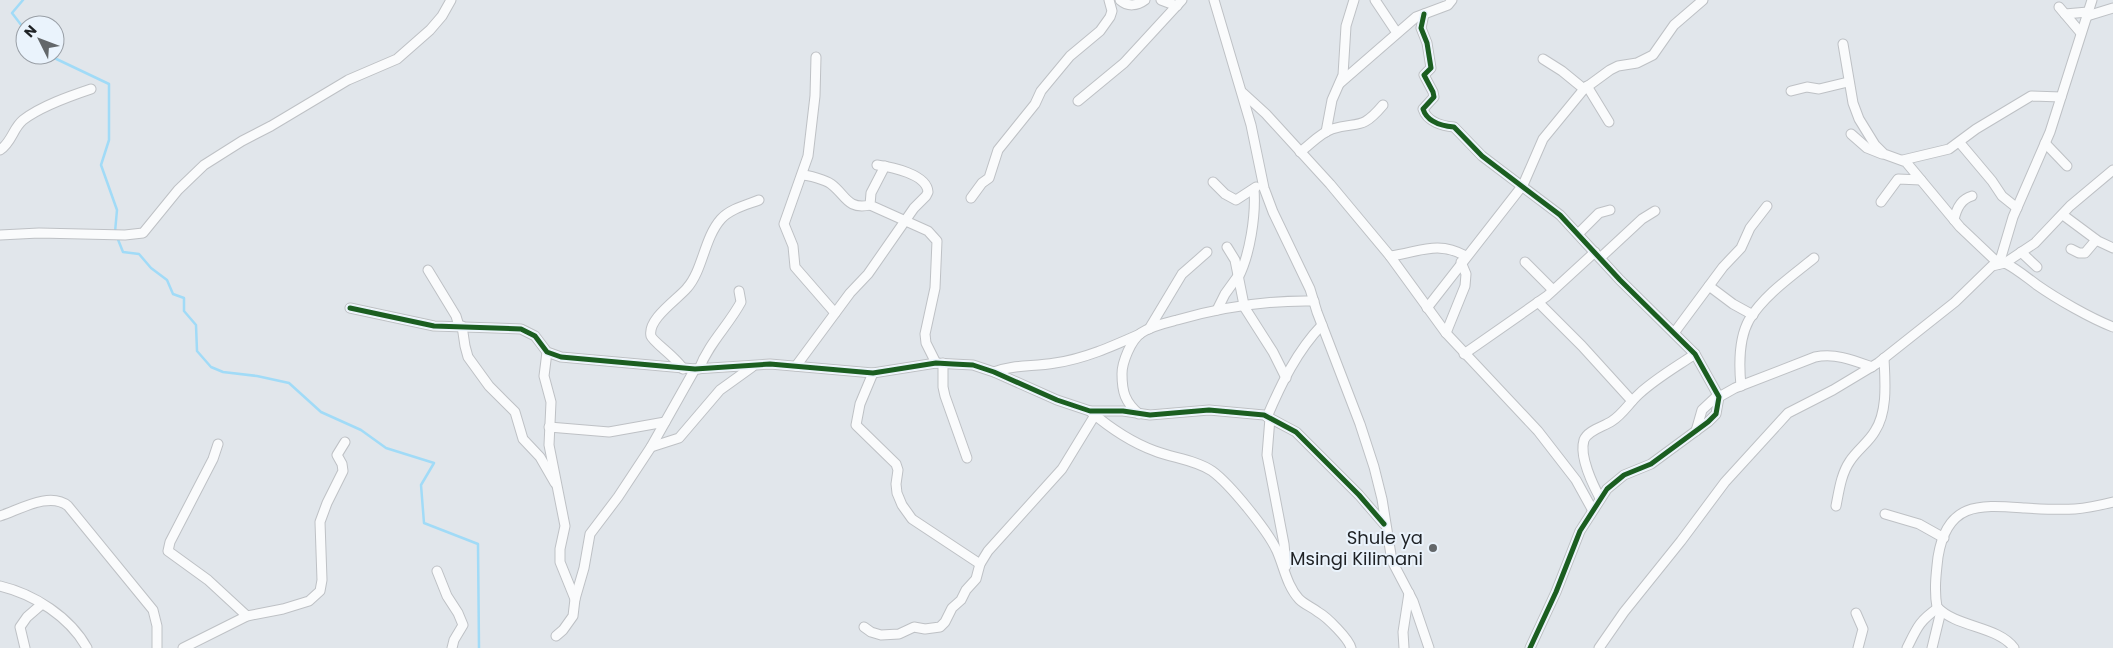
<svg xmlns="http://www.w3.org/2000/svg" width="2113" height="648" viewBox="0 0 2113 648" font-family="Poppins,sans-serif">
  <rect width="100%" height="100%" fill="#e1e6eb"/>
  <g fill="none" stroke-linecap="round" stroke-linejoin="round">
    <g stroke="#a1dbf7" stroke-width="2.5">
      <polyline points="23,0 12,13 25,30"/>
      <polyline points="48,55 109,84 109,140 101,165 117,210 115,232"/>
      <polyline points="117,237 123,252 139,254 151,268 167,280 173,294 184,298 184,311 196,325 197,351 211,367 223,372 257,376 289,383 321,412 361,430 386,448 434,463 421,485 424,523 478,544 479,648"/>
    </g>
    <g stroke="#bec1c5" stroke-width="11">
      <g id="street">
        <path d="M1120 0C1128 7 1137 6 1145 0"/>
        <polyline points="1161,0 1177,6"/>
        <polyline points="1214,0 1251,125 1264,188 1273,212 1310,289 1317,312 1360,424 1374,467 1382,499 1392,561 1413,601 1429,648"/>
        <polyline points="1375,0 1397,33"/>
        <polyline points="2059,7 2081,33"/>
        <path d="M1424 14 1421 28 1427 43 1431 68 1424 75 1433 92 1434 97 1423 109C1427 122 1443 126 1454 127L1482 156 1560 215 1620 280 1695 354 1719 397 1716 414 1708 422 1651 464 1624 475 1607 489 1580 531 1556 592 1530 648"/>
        <polyline points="2065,14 2088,12"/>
        <polyline points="2087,16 2113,8"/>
        <polyline points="1843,44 1853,103 1859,119 1875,145 1884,154 1906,162 1960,227 1999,264 2013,217 2050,132 2092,0"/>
        <polyline points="816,57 815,96 808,156 784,224 793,246 795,267 835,313"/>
        <polyline points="1543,59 1562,71 1584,89"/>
        <polyline points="1340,83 1416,17 1448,5 1452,0"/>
        <polyline points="1587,86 1609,122"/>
        <polyline points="1791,91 1807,87 1819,89 1848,82"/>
        <polyline points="1243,93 1266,114 1330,184 1390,256 1446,333 1538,431 1576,480 1592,509"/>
        <polyline points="1078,101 1124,63 1182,0"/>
        <polyline points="1326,132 1332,100 1343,75 1346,26 1354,0"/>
        <polyline points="1851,134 1867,148 1882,154"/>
        <polyline points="1960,143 1992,181 2002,196 2017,208"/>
        <polyline points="2045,143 2067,166"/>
        <path d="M0 150C12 142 13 128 23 120 41 106 70 96 91 89"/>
        <path d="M1300 152C1310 145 1320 133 1332 129 1359 121 1361 131 1383 105"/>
        <polyline points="1903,160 1949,149 1976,129 2031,96 2061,97"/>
        <polyline points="885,166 871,193 870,205 928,231 937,241 935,288 925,334 926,343 936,363"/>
        <path d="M802 175C808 175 826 180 831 184 846 195 847 210 870 205"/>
        <polyline points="1213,182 1225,194 1236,200 1256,187"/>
        <polyline points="971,198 982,183 989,178 998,150 1035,104 1041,91 1070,56 1100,31 1110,17 1112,11 1109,0"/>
        <polyline points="1881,202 1898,179 1921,180"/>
        <polyline points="2063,215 2098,241 2113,248"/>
        <path d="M1954 220C1956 210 1961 199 1972 196"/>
        <polyline points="1578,234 1599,213 1610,210"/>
        <polyline points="0,235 39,233 125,235 143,233 178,190 204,165 242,141 271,126 348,80 397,59 430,30 442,16 451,0"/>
        <polyline points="1227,247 1235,260 1244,305"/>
        <polyline points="2071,249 2079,253 2085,253 2096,240"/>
        <polyline points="2021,252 2037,267"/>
        <path d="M1390 256C1420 252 1437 240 1466 256"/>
        <polyline points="1600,258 1642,219 1655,211"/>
        <polyline points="1525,262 1553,290"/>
        <polyline points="2005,263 2035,243 2070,206 2113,170"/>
        <polyline points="428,270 456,316 459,326"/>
        <path d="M1238 278C1250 255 1256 215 1254 189"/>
        <polyline points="1709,286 1733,304 1753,315"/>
        <polyline points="1538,302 1582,346 1632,401"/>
        <polyline points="1243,305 1273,352 1286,378"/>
        <polyline points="350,308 434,326 521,329 535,336 547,352 561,357 695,369 770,364 873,373 936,363 953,364 973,365 994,372 1057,400 1090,411 1123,411 1150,415 1209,410 1264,415 1296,432 1359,495 1384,524"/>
        <polyline points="1427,308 1523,185 1543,139 1584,89 1610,70 1618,66 1637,63 1653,55 1674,25 1703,0"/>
        <polyline points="1217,310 1225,294 1238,276"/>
        <polyline points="462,326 465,346 468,357 489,386 515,412 523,439 540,457 555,483"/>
        <polyline points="1149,329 1182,274 1207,252"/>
        <polyline points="1446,333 1465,286 1466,274 1461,262"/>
        <polyline points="1674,333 1723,267 1741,248 1750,228 1767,206"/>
        <polyline points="547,352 544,376 551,402 549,445 565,526 560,549 560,562 575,599"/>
        <polyline points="1464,354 1547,296 1595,252"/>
        <polyline points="943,363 943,387 945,396 967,458"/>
        <path d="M796 366 850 293 868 274 914 208 926 196 928 192C927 174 891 167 877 165"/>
        <path d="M683 369C677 358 653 342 651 336 647 319 678 299 687 288 703 270 704 238 721 219 730 209 746 205 759 200"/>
        <path d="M699 369C709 343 728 326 741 302L739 291"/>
        <path d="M994 372C1015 364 1033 367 1055 363 1084 359 1113 346 1140 334"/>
        <polyline points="873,373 860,404 856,425 896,464 898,470 896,484 897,493 902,505 912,519 980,564"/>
        <path d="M1741 386C1739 366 1739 338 1749 320 1764 295 1792 276 1814 258"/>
        <path d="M1719 397 1735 388 1815 357C1836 353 1853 360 1872 367"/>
        <path d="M1090 411C1110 428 1130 442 1155 451 1173 458 1196 460 1212 471 1230 484 1268 531 1277 551 1284 567 1287 586 1299 599 1305 605 1312 607 1318 612 1327 617 1349 639 1351 648"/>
        <path d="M1139 414C1125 402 1122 392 1122 374 1122 362 1131 340 1141 333 1151 326 1165 323 1177 320 1222 307 1267 300 1314 301"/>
        <path d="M1267 417C1281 384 1297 351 1322 325"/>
        <polyline points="1270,418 1267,455 1284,544 1286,566"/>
        <polyline points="549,427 609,432 665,422"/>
        <polyline points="1696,431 1702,410 1718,395"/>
        <polyline points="218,444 213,459 170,542 168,551 208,580 247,616"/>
        <polyline points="651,447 679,438 720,390 752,367"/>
        <path d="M1600 498C1593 485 1579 456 1584 440 1588 430 1603 427 1612 421 1623 414 1629 403 1639 394 1655 379 1676 367 1695 354"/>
        <path d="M1836 506C1839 491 1841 474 1850 461 1857 450 1869 442 1875 431 1888 411 1885 381 1884 358"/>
        <polyline points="1885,514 1919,524 1944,538"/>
        <path d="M0 516C19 510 50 491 68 506L153 610 157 626V648"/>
        <polyline points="437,571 447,596 458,613 463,625 454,640 452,648"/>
        <path d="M0 586C34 594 70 617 87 648"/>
        <polyline points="1856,613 1863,629 1858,648"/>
        <polyline points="864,627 871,632 881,635 899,634 914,627 925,629 940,627 945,622 952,608 961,600 966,590 976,579 980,564 988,551 1062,469 1095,415"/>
        <polyline points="556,636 563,630 573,616 575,599 584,568 590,534 618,497 651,447 695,369"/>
        <polyline points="25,648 20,627 27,617 42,604"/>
        <polyline points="183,648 247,616 283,609 309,601 320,591 322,580 320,522 327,503 343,471 342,464 337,455 345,442"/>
        <polyline points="1404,648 1403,632 1409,593"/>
        <path d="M1599 648 1624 612 1681 541 1725 482 1788 413 1833 390 1878 363 1955 302 1992 266 2005 263C2017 269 2026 277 2037 285 2057 299 2090 318 2113 327"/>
        <path d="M1907 648C1917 628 1919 621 1938 608"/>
        <polyline points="1932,648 1941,611"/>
        <path d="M2014 648C1998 626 1957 628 1937 607 1934 590 1936 574 1938 557 1947 501 1980 505 2025 508 2041 509 2059 510 2075 509 2087 508 2101 505 2113 502"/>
      </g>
    </g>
    <use href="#street" stroke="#fafbfc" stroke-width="9"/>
    <g stroke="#eaf3fc" stroke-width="8">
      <g id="cycleway">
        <path d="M1424 14 1421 28 1427 43 1431 68 1424 75 1433 92 1434 97 1423 109C1427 122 1443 126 1454 127L1482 156 1560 215 1620 280 1695 354 1719 397 1716 414 1708 422 1651 464 1624 475 1607 489 1580 531 1556 592 1530 648"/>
        <polyline points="350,308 434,326 521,329 535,336 547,352 561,357 695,369 770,364 873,373 936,363 953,364 973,365 994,372 1057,400 1090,411 1123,411 1150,415 1209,410 1264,415 1296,432 1359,495 1384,524"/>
      </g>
    </g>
    <use href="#cycleway" stroke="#1b5e20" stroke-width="5"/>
  </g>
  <circle fill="#63676a" stroke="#eaf3fc" stroke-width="2" cx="1433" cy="548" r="5"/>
  <g text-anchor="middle" stroke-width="4" stroke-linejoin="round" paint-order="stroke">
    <g font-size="18" fill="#1f2225" stroke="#eaf3fc" text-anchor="end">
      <text x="1423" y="544">Shule ya<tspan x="1423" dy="21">Msingi Kilimani</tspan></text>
    </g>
  </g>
  <g transform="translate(40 40) rotate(312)"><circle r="24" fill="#eaf3fc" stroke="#999fa6"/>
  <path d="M0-4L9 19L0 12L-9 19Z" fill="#63676a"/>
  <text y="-8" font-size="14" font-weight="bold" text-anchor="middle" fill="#1f2225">N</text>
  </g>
</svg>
